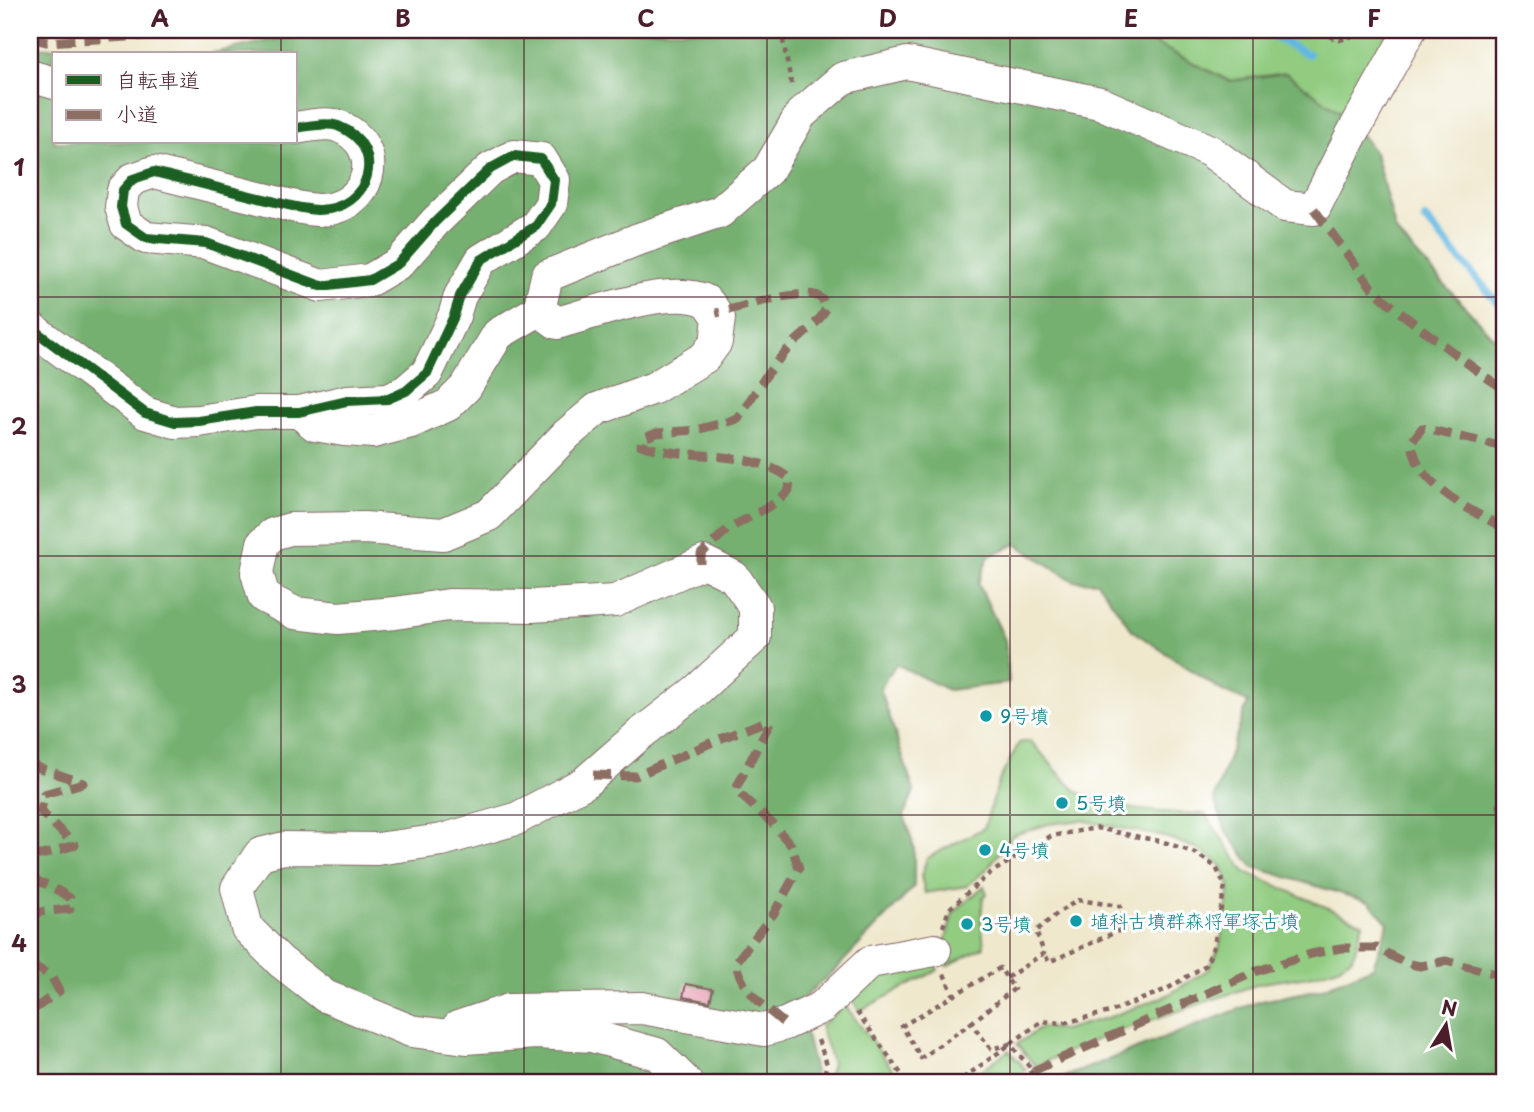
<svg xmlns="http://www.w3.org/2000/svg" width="1534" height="1112" viewBox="0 0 1534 1112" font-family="'Playpen Sans','Klee One',sans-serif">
  <rect width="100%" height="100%" fill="#fff"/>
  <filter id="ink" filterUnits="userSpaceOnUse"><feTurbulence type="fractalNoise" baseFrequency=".0143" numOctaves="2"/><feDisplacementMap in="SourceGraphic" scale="14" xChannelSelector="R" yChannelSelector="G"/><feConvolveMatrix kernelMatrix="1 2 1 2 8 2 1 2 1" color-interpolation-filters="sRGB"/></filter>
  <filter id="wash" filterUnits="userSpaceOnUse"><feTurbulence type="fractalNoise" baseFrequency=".00686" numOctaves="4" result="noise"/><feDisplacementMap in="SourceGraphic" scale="28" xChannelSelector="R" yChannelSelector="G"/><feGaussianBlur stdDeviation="1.57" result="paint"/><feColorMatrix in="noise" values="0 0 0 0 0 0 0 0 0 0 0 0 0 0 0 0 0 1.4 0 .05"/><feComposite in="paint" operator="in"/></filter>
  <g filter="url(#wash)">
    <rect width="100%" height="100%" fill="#efe8cd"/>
    <g fill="#91cc81" stroke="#6e7656" stroke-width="2">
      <polygon points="1128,30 1396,30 1349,119 1286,73 1229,81"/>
      <path d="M1030 741C1045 755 1059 776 1074 789 1102 811 1169 813 1205 814L1245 872 1363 923 1353 957 1338 967 1309 976 1262 983 1110 1034 1035 1066 1017 1044 1042 1027 1063 1030 1110 1017 1168 995 1209 969 1220 946 1230 886 1221 865 1198 849 1165 837 1081 820 1049 824 1013 835 987 869 967 886 925 893 921 876 927 858 984 828 999 781 1019 743Z"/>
      <polygon points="984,886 987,894 983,897 981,918 984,947 947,966 942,953 953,913"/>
      <polygon points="934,961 938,970 859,1011 851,997 877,972"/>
      <polygon points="845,1005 902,1082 827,1082 832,1063 820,1026"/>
      <polygon points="1009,1050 1026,1070 1007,1082 965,1082"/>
    </g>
    <polygon fill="#74b06f" stroke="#5f684d" stroke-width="2" points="316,30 1128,30 1229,81 1286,73 1349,119 1375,153 1396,232 1490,334 1504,344 1504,1082 1051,1082 1257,1002 1320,989 1373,967 1388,923 1369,902 1253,867 1226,831 1214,799 1248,702 1224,692 1133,631 1097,582 1074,581 1016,544 989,556 978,583 1005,640 1009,683 948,690 896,664 880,688 914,791 904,815 914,847 914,887 834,971 798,1002 815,1072 809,1082 30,1082 30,47 205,54 54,54 54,142 296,142 296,54 209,54"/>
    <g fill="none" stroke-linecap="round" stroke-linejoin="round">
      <g stroke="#64b8e0" stroke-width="8">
        <polyline points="1259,30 1308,54"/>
        <polyline points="1425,219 1504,310"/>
      </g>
    </g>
    <g id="blocks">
      <polygon fill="#e9a5bb" points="686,984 713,989 710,1002 683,997"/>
    </g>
  </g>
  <g filter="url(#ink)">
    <use href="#blocks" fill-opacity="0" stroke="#846564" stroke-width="2"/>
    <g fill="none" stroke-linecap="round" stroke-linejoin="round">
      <g stroke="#846564" stroke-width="34">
        <g id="minor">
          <polyline points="30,76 54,83"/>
          <path d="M30 327 145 413 175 422 199 421 256 412H299L347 401 388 399 406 391 427 373 454 316 460 296 481 260 536 226 551 204 554 180 541 159 514 156 490 169 435 222 399 263 370 280 321 286 206 243 146 238 126 224 121 207 123 190 133 179 154 172C189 181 224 189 259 198 278 202 297 209 317 210 371 211 389 146 338 126 327 122 308 126 296 128"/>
          <polyline points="299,412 315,425 344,430 373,432 411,422 448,405 466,387 498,334 539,310"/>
          <polyline points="458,1027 509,1010 642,1008 764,1030 785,1024 822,1007 870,962 935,950"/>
          <path d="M686 1082 657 1054 592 1036 536 1033 466 1038 411 1031 325 996 281 962 247 928 237 888 260 854 284 848 377 849 442 840 516 819 584 783 639 735 696 691 755 637V607L734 577 704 562 615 601 532 606 449 605 395 613 338 618 295 613 264 597 257 573 263 543 273 534 290 529 364 528 443 534 489 515 566 435 597 409 654 388 705 357 716 342 719 318C715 313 711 304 706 301 672 284 593 313 557 323L539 310 547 276 636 240 720 212 768 170 801 114 843 78 907 63 1100 103 1210 151 1285 206 1314 209 1352 134 1410 30"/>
        </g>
      </g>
      <g stroke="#846564" stroke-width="4.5" stroke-dasharray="5 5" stroke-linecap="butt">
        <polyline points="781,30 792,87"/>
        <polyline points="1311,30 1340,40 1370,30"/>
        <polyline points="943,927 949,909 989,874 1051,836 1096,828 1164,842 1195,853 1216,867 1225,886 1214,945 1206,965 1167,989 1110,1012 1063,1023 1042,1021 958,1082"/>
        <polyline points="944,974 954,996"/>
        <polyline points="1007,978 1044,953 1036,931 1059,912 1078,900 1120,906 1125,928 1049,962 1044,953"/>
        <polyline points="857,1012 907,1082"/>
        <polyline points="971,1023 1014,989 1000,968 902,1026 921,1058 971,1023 991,1049 1010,1044 1033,1071 1016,1082"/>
        <polyline points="818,1040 827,1064 822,1082"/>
      </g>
      <use href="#minor" stroke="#fff" stroke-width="32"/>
      <g stroke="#8d6e63" stroke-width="9" stroke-dasharray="18 9" stroke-linecap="butt">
        <polyline points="30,38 47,42 209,32 217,30"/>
        <polyline points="1314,209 1372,288 1398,311 1483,375 1504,389"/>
        <path d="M1504 447 1422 428 1411 443C1414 451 1416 462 1421 469 1441 496 1475 513 1504 528"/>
        <path d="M701 564V554L728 529 777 502 789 490 790 479C753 448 685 461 641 445L642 439 657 433 696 430 738 419C754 394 769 368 790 347 803 333 820 324 827 306 824 301 821 297 815 295 794 290 739 308 716 313"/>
        <polyline points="30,761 37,767 83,783 44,794 41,812 75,845 42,855 30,855"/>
        <path d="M593 775 636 776 717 740 767 721 769 725 735 790 771 822 791 845 799 868 774 913 736 962C739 989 766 1008 785 1024"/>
        <polyline points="1504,802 1501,806 1504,810"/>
        <polyline points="30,879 49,885 70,898 70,909 30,913"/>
        <polyline points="30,964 51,976 59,991 37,1007 30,1006"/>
        <polyline points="1033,1071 1257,971 1311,954 1341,948 1377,948 1405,963 1420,966 1446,961 1504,976"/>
      </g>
      <g stroke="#fff" stroke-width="15">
        <path id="cycleway" d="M30 327 145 413 175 422 199 421 256 412H299L347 401 388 399 406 391 427 373 454 316 460 296 481 260 536 226 551 204 554 180 541 159 514 156 490 169 435 222 399 263 370 280 321 286 206 243 146 238 126 224 121 207 123 190 133 179 154 172C189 181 224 189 259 198 278 202 297 209 317 210 371 211 389 146 338 126 327 122 308 126 296 128"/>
      </g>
      <use href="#cycleway" stroke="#1b5e20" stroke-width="10"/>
    </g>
  </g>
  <path fill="none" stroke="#4a1f2b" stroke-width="2" stroke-opacity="0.55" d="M281 30V54M524 30V1082M767 30V1082M1010 30V1082M1253 30V1082M281 142V1082M30 297H1504M30 556H1504M30 815H1504"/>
  <g fill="#0f9aa8" stroke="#fff" stroke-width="2.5">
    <circle cx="986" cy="716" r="7"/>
    <circle cx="1062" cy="803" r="7"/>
    <circle cx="985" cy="850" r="7"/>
    <circle cx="1076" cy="921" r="7"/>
    <circle cx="967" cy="924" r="7"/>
  </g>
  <g text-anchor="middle" stroke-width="6" stroke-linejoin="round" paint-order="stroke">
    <g font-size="19" fill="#0d838f" stroke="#fff" text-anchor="start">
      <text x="1000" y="723">9号墳</text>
      <text x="1076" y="810">5号墳</text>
      <text x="999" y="857">4号墳</text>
      <text x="1090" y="928">埴科古墳群森将軍塚古墳</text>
      <text x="981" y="931">3号墳</text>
    </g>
  </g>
  <rect width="1534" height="1112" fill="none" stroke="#fff" stroke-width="77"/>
  <rect x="52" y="52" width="245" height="91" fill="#ffffff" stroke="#b7a5aa" stroke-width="2"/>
  <rect x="66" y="75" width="35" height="10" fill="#1b5e20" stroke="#b7a5aa" stroke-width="2"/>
  <text x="116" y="88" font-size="21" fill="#4a1f2b">自転車道</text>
  <rect x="66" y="110" width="35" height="10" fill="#8d6e63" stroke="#b7a5aa" stroke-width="2"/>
  <text x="116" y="122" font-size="21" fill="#4a1f2b">小道</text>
  <g transform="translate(1446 1025) rotate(11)" stroke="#ffffff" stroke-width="5" paint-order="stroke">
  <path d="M0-5L12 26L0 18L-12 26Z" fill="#4a1f2b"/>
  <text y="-10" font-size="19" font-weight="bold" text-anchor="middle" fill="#4a1f2b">N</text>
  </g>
  <rect x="38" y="38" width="1458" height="1036" fill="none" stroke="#4a1f2b" stroke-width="2.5"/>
  <g font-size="23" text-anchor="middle" font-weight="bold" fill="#4a1f2b">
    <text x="160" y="27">A</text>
    <text x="403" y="27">B</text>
    <text x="646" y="27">C</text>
    <text x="888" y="27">D</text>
    <text x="1131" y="27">E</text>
    <text x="1374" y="27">F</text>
    <text x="19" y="176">1</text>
    <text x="19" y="435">2</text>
    <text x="19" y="693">3</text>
    <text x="19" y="952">4</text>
  </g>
</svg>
